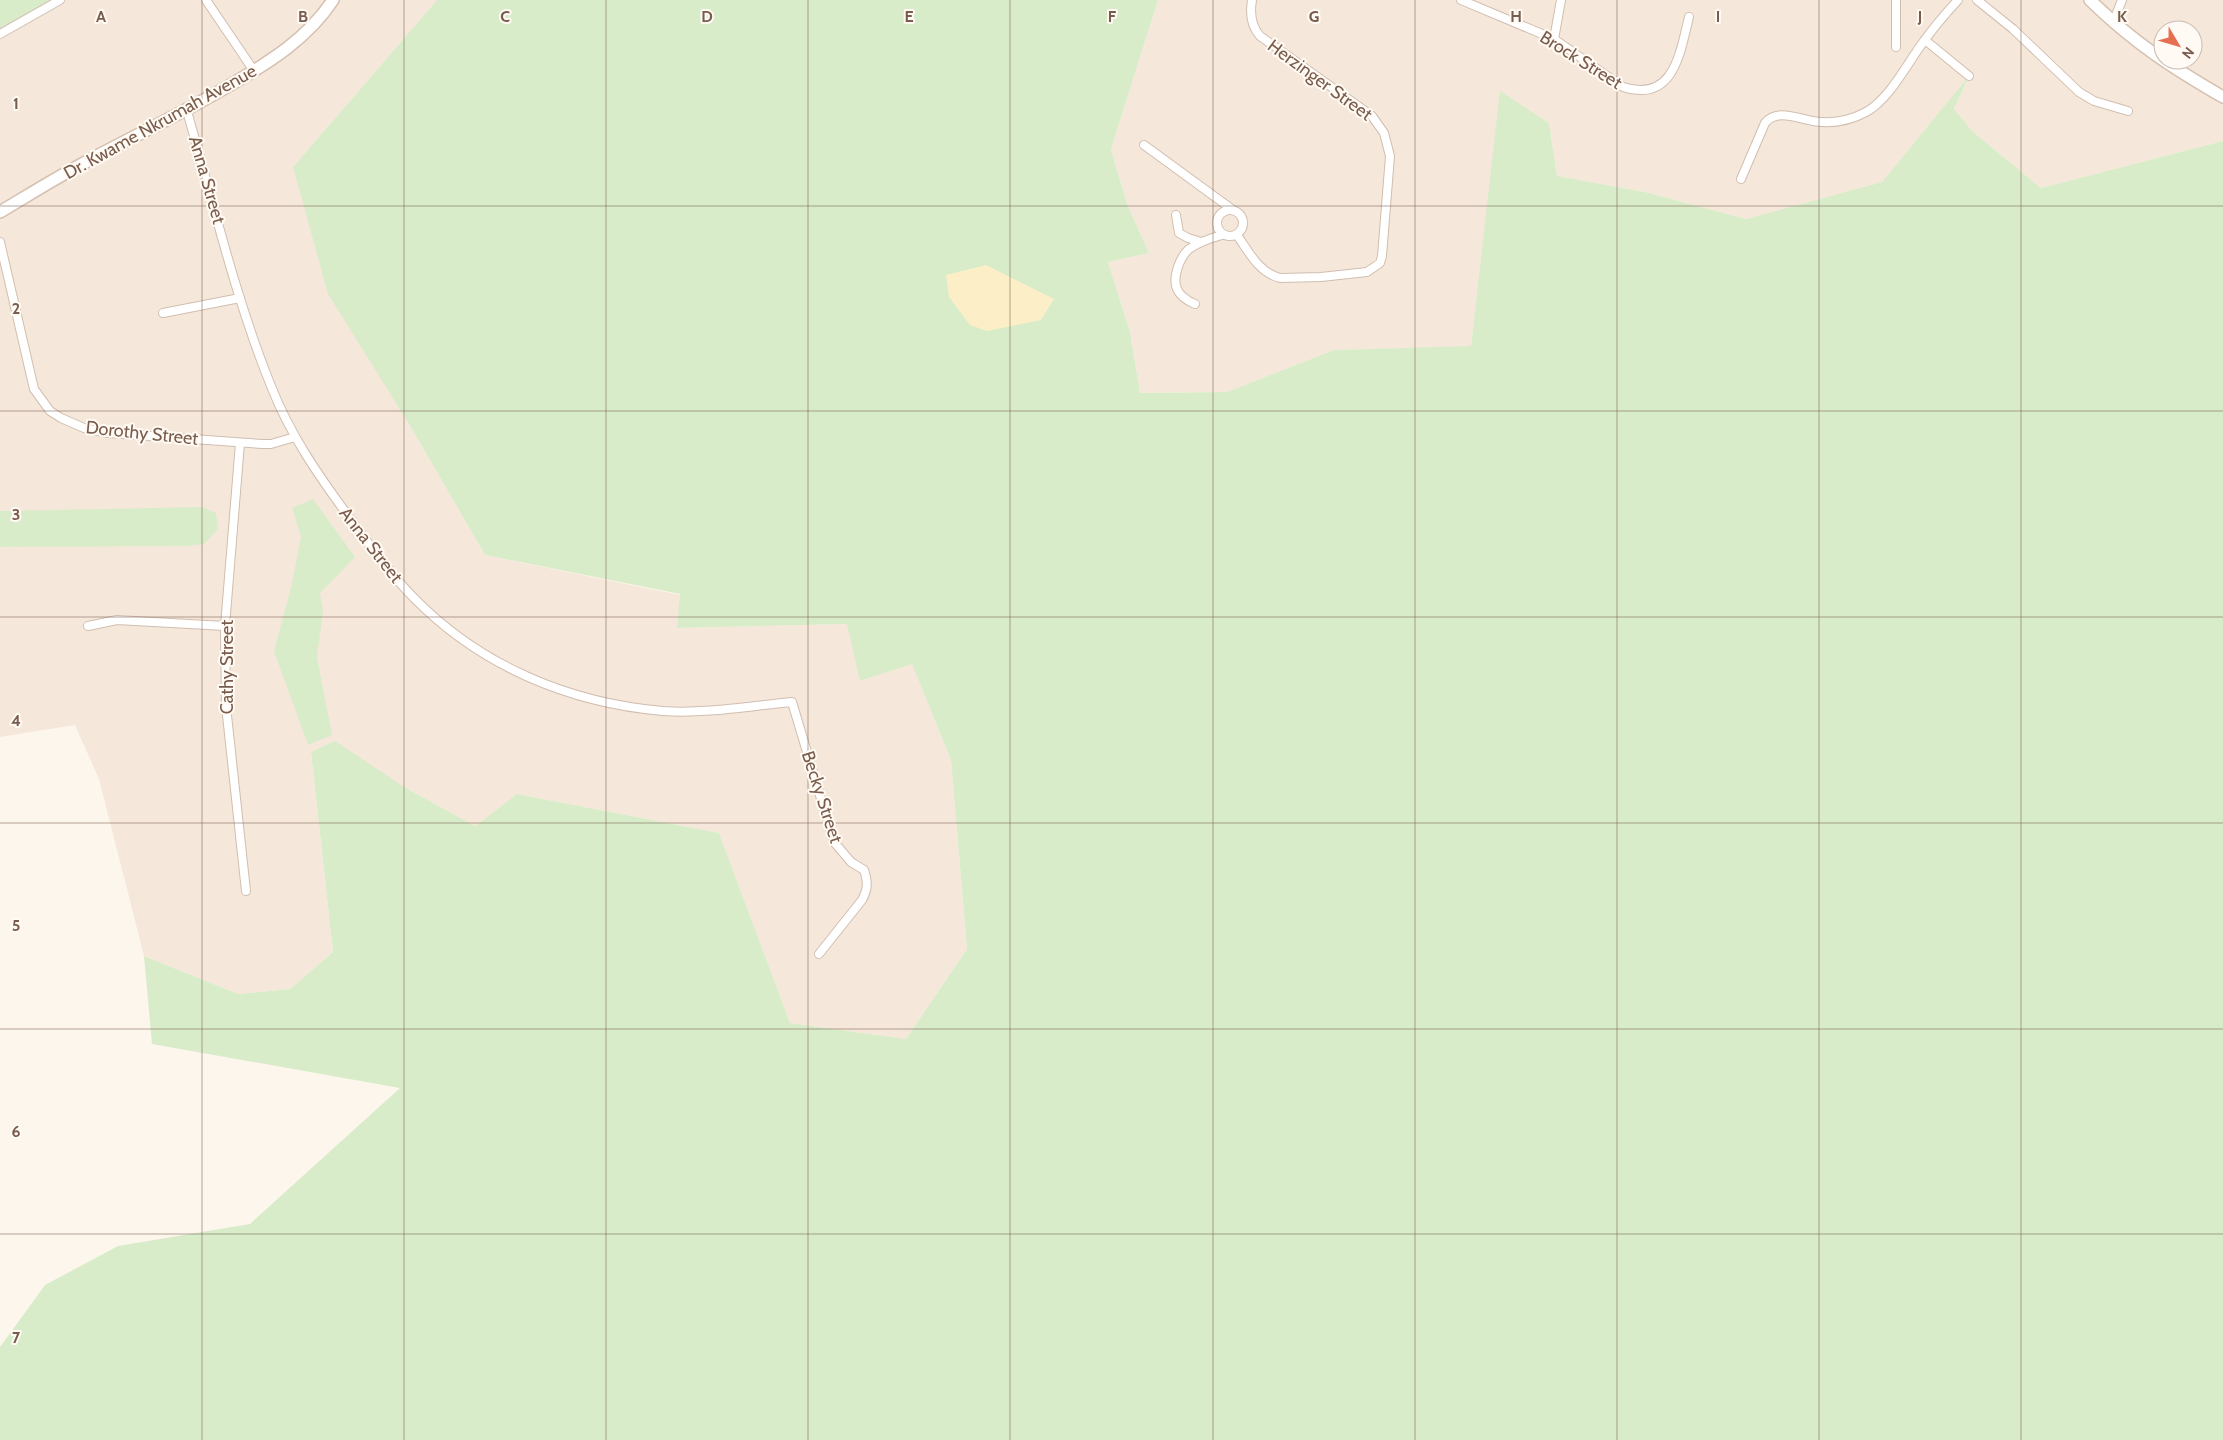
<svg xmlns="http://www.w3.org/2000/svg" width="2223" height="1440" viewBox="0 0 2223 1440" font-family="Cabin,sans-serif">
  <rect width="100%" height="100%" fill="#fdf6ec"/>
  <g fill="#f5e8da" fill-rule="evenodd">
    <polygon points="0,0 437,0 293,167 409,424 485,555 680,595 678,628 848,624 861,681 912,663 951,760 967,949 906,1039 790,1023 719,833 517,794 475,826 404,787 311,753 333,952 290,989 238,994 144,956 99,779 75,725 0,737"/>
    <path d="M1158 0H2223V141L2041 188 1972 131 1954 109 1968 78 1882 182 1746 219 1645 192 1557 176 1549 123 1501 92 1471 347 1334 350 1227 392 1140 393 1130 332 1108 262 1149 253 1127 204 1111 149ZM2163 30H2193V60H2163Z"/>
  </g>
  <g fill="#d8ecc9">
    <polygon points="0,0 51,0 0,28"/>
    <polygon points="437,0 1158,0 1111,149 1127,204 1149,253 1108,262 1130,332 1140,393 1227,392 1334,350 1471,346 1500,91 1549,123 1557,176 1645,192 1746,219 1882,182 1969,76 1954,109 1972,131 2041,188 2223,141 2223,1440 0,1440 0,1347 45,1285 118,1246 250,1224 400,1088 152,1044 144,956 238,994 290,989 333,952 311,752 335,741 404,787 475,826 517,794 719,833 790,1023 906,1039 967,949 951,760 912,664 860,681 847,624 677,628 680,594 485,555 409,424 328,294 293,167"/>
    <polygon points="313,499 355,557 320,593 323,611 317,657 332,735 308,745 274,651 292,584 301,536 292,508"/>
    <polygon points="202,507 216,513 218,529 204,544 186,546 0,547 0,511"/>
  </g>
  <polygon fill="#fcefc7" points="986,265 1054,299 1041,320 987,331 970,325 949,297 946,275"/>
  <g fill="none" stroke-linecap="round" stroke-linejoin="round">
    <g stroke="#d1beb0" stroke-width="10">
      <g id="street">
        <polyline points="206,0 254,71"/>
        <path d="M1461 0 1554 39 1623 87C1674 103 1680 53 1689 17"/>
        <polyline points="1977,0 2013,29 2079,92 2094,101 2128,111"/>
        <polyline points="2113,23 2122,0"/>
        <polyline points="0,34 60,0"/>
        <polyline points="1554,39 1561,0"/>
        <polyline points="1925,40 1969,76"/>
        <polyline points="1896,47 1896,0"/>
        <path d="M187 111C213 202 235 297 271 386 290 435 320 478 352 521 372 548 391 575 415 599 481 666 569 703 663 711 705 714 749 706 792 702L834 842 851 862 864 870C868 882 868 889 862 900L819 954"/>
        <polyline points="1144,145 1233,210"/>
        <path d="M1741 179 1765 123C1779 106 1803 122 1822 122 1838 123 1853 119 1866 112 1890 99 1908 62 1924 41 1934 27 1946 13 1958 0"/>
        <circle cx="1230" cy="223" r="13"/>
        <polyline points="1176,215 1179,233 1188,238 1201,242"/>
        <path d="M1237 235C1249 252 1258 272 1280 278L1321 277 1367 272 1380 263 1382 256 1390 156 1384 133 1372 116 1260 36C1251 26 1250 12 1252 0"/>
        <polyline points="0,242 34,389 50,411 61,418 84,428 108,433 262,444 271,444 295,437"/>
        <path d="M1195 304C1188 301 1180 296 1177 289 1172 277 1180 257 1189 249 1199 242 1211 238 1222 235"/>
        <polyline points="163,313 240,298"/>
        <polyline points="240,443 225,626 226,706 246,891"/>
        <polyline points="88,626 117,620 225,626"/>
      </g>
    </g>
    <g stroke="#d6c0b0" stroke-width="14">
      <g id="secondary">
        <path d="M2090 0C2133 42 2171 67 2223 97"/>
        <path d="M0 212C27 196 54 179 82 164 132 137 183 113 232 84 271 61 308 38 333 0"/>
      </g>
    </g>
    <use href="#street" stroke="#fff" stroke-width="8"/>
    <use href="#secondary" stroke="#fff" stroke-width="11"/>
  </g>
  <path fill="none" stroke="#7a5c4d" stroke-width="1" stroke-opacity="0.55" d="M202 0V1440M404 0V1440M606 0V1440M808 0V1440M1010 0V1440M1213 0V1440M1415 0V1440M1617 0V1440M1819 0V1440M2021 0V1440M0 206H2223M0 411H2223M0 617H2223M0 823H2223M0 1029H2223M0 1234H2223"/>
  <g text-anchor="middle" stroke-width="4" stroke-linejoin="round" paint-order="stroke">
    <g font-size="18" fill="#7a5c4d" stroke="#fffaf3">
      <text transform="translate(1581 60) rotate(32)" y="6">Brock Street</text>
      <text transform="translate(1320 80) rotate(36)" y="6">Herzinger Street</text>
      <text transform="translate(160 122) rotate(-29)" y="6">Dr. Kwame Nkrumah Avenue</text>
      <text transform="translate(207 180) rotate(74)" y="6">Anna Street</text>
      <text transform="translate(142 433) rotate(6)" y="6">Dorothy Street</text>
      <text transform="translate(371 545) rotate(52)" y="6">Anna Street</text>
      <text transform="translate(227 667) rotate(-90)" y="6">Cathy Street</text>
      <text transform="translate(822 797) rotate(72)" y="6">Becky Street</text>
    </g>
  </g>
  <g font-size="16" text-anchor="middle" font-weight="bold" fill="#7a5c4d" stroke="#fffaf3" stroke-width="4" stroke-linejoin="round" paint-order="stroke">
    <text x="101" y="22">A</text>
    <text x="303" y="22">B</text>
    <text x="505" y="22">C</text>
    <text x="707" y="22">D</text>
    <text x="909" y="22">E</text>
    <text x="1112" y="22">F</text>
    <text x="1314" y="22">G</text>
    <text x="1516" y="22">H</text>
    <text x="1718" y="22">I</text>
    <text x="1920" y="22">J</text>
    <text x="2122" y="22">K</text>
    <text x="16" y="109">1</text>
    <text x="16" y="314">2</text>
    <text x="16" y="520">3</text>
    <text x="16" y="726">4</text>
    <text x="16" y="931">5</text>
    <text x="16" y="1137">6</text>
    <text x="16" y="1343">7</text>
  </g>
  <g transform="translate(2178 45) rotate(128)"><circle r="24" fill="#fffaf3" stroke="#cabbb1"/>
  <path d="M0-4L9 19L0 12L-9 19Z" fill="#e76f51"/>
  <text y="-8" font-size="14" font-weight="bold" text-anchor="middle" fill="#7a5c4d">N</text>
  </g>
</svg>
